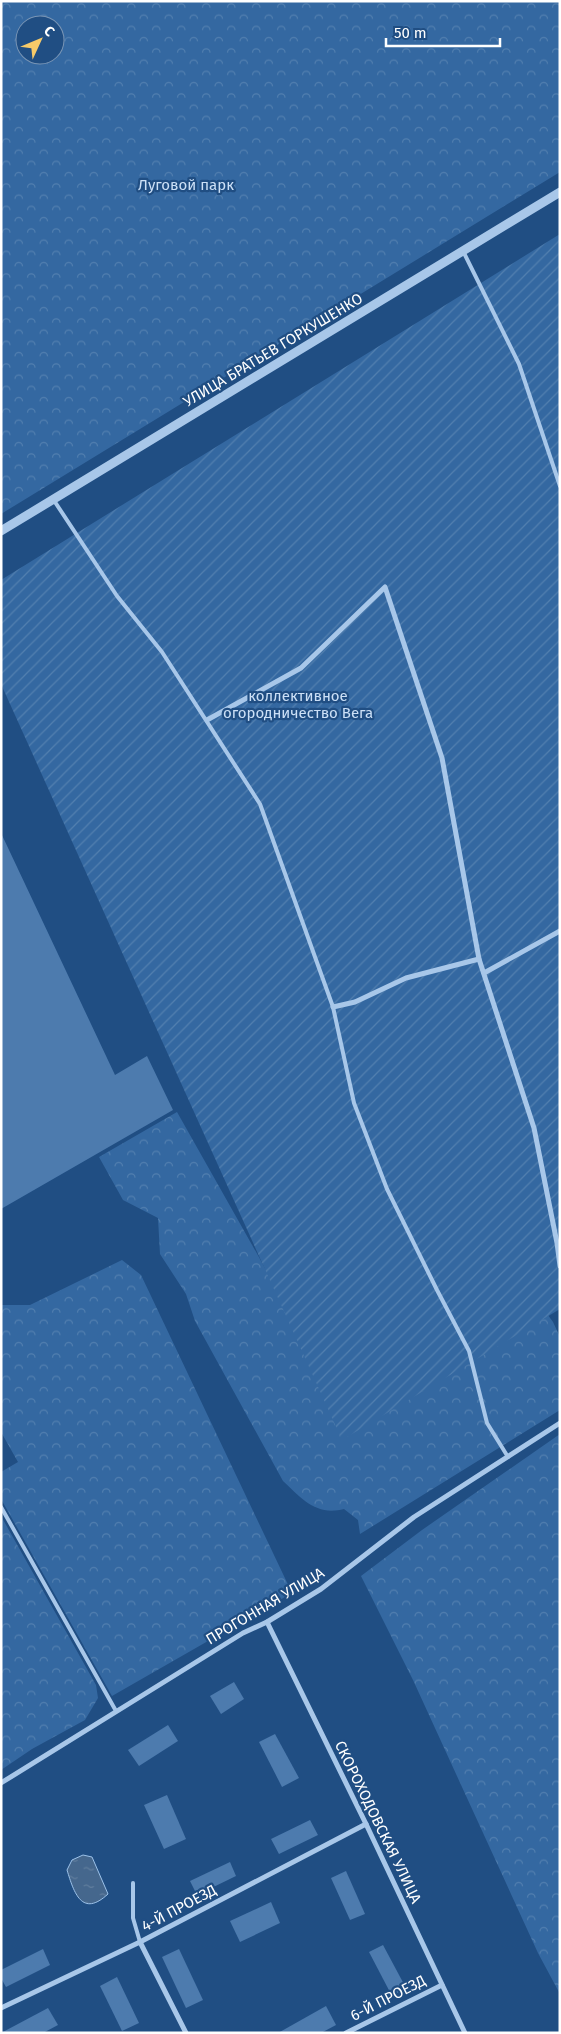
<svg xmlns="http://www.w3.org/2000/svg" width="561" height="2034" viewBox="0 0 561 2034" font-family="'Fira Sans',sans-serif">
  <defs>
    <pattern id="forest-crowns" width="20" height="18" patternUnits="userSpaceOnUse" patternTransform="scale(1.25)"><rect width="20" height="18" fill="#3468a1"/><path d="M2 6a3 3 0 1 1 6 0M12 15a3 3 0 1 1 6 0" fill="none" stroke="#527faf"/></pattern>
    <pattern id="garden-furrows" width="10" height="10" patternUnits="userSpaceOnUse" patternTransform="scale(1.25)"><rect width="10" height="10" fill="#3468a1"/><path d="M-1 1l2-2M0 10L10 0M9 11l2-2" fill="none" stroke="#527faf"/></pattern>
    <pattern id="water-ripples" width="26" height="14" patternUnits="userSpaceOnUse" patternTransform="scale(1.25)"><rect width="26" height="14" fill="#45678d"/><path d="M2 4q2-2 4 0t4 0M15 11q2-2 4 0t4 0" fill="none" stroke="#617e9e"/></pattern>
  </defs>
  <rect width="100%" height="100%" fill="#204e83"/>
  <g fill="url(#forest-crowns)" fill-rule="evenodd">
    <path d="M1 1H560V172L1 514ZM25 25H55V55H25Z"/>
    <path d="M177 1112 260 1259 338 1408 545 1311 553 1322 560 1337V1410L360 1534 358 1520 344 1509C316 1516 302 1499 283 1481L195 1321 186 1294 160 1254 158 1218 123 1200 99 1157Z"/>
    <polygon points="122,1260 141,1275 292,1593 112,1696 1,1499 1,1472 18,1462 1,1432 1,1305 30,1305"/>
    <polygon points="560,1434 560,1994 538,1953 413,1680 361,1576 422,1530"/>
    <polygon points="1,1516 96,1685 98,1698 85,1720 32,1749 1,1770"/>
  </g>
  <polygon fill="url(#garden-furrows)" points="560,234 560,1309 342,1440 1,684 1,580"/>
  <path fill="url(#water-ripples)" stroke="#9cc2ea" d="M83 1855 92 1857 108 1894C82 1918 74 1893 67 1870L72 1860Z"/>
  <g fill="#4d7bae">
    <polygon points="1,833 115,1075 147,1056 173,1110 1,1209"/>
    <polygon points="234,1682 244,1699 221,1714 210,1696"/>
    <polygon points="168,1725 178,1741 139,1766 128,1750"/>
    <polygon points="275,1734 299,1778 282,1787 259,1742"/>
    <polygon points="167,1795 186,1839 164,1849 144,1805"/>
    <polygon points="310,1820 318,1835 279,1854 271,1839"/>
    <polygon points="230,1862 236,1876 197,1895 190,1881"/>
    <polygon points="346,1871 365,1914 350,1920 331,1878"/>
    <polygon points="271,1902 280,1923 240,1942 230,1921"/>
    <polygon points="383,1945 406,1988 392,1996 369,1952"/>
    <polygon points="43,1949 50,1965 6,1987 1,1978 1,1970"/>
    <polygon points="179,1949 203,2000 186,2008 162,1957"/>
    <polygon points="117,1977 139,2023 122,2031 100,1986"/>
    <polygon points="326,2006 336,2025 321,2033 278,2033"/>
    <polygon points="48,2008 58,2025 43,2033 1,2033"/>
  </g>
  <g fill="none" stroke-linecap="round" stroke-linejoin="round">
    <g stroke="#a8c7e9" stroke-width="4">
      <polyline points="463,251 519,364 560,486"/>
      <polyline points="53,499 117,596 162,652 260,804 333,1007 354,1103 387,1189 437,1290 469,1351 487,1423 508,1457"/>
      <polyline points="1,1507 116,1711"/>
      <polyline points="133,1883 133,1918 140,1942"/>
    </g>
    <g stroke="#a8c7e9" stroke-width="5">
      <polyline points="207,720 301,668 385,587 442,758 479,959 534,1128 557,1243 560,1266"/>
      <polyline points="484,973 560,931"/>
      <polyline points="333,1007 355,1002 406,978 479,959"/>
      <polyline points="267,1622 366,1824 465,2033"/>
      <polyline points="1,1783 243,1633 267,1622 321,1589 414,1517 560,1423"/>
      <polyline points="140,1942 186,2033"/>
      <polyline points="1,2008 140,1942 366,1824"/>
      <polyline points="346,2033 442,1985"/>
    </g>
    <polyline stroke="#a8c7e9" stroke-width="9" points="1,531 560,192"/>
  </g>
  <g text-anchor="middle" stroke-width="4.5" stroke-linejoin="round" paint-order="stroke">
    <g font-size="15" fill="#cce0f7" stroke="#204e83">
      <text x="186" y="190">Луговой парк</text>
      <text x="298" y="701">коллективное<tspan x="298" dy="17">огородничество Вега</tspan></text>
    </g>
    <g font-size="15" fill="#fff" stroke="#204e83">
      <text transform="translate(273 350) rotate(-31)" y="5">УЛИЦА БРАТЬЕВ ГОРКУШЕНКО</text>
      <text transform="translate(265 1606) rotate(-31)" y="5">ПРОГОННАЯ УЛИЦА</text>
      <text transform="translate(378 1822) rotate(64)" y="5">СКОРОХОДОВСКАЯ УЛИЦА</text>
      <text transform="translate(179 1908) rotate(-28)" y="5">4-Й ПРОЕЗД</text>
      <text transform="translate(388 1998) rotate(-27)" y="5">6-Й ПРОЕЗД</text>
    </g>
  </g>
  <rect width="561" height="2034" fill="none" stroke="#ffffff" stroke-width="5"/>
  <g transform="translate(40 40) rotate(46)"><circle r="24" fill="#204e83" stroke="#7995b5"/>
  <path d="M0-4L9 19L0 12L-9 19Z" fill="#f6ca69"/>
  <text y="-8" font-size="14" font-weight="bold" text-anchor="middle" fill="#ffffff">С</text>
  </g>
  <path d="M386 38v8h114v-8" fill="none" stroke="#ffffff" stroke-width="2.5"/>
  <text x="394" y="38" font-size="15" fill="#ffffff" stroke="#204e83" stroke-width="4" paint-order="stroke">50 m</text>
</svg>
